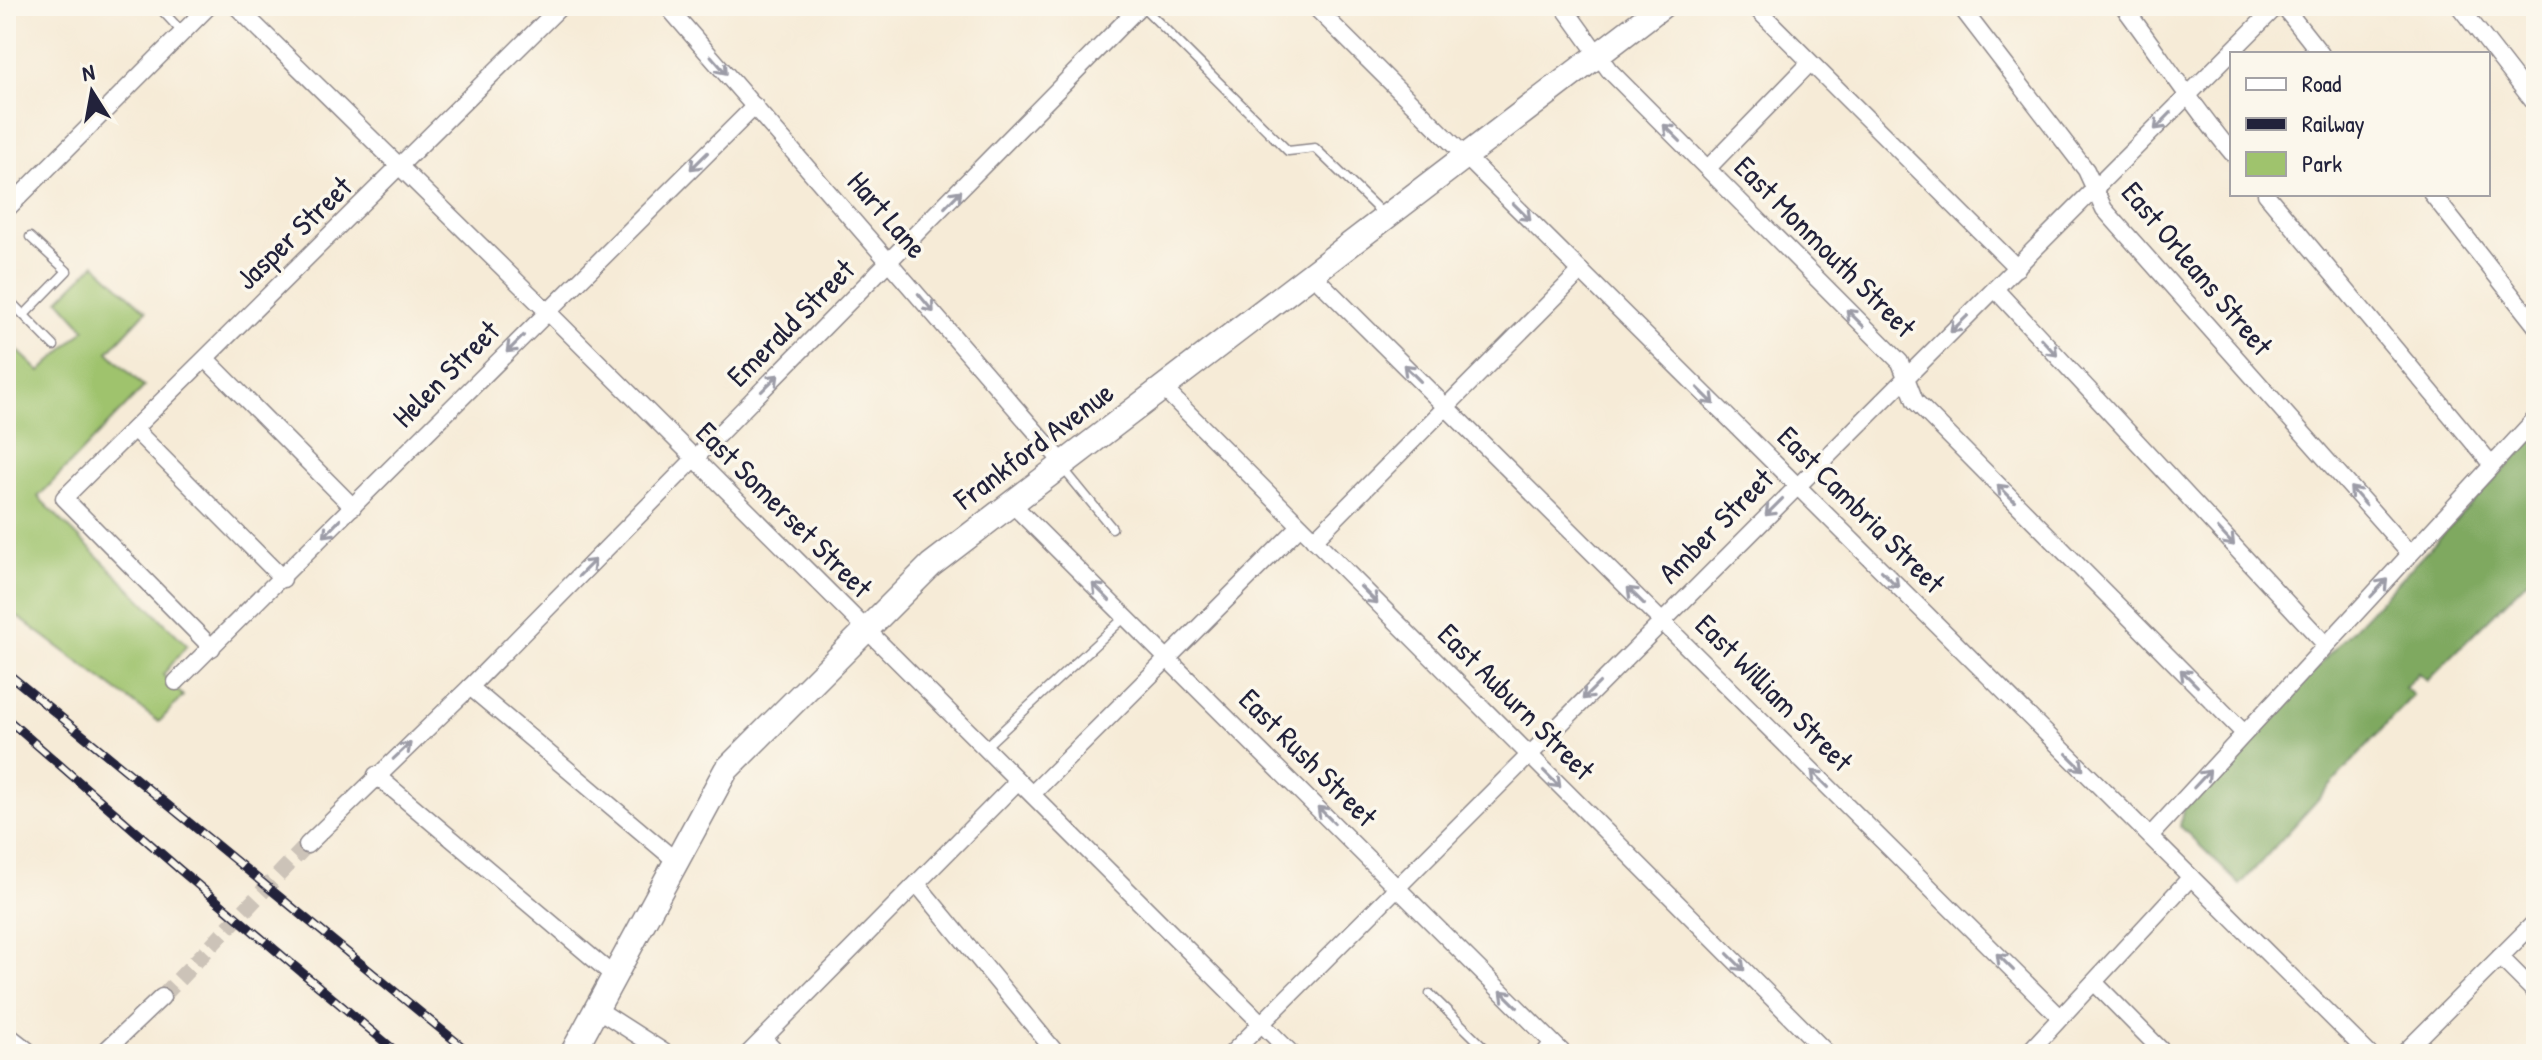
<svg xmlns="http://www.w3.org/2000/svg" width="2542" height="1060" viewBox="0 0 2542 1060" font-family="'Patrick Hand',sans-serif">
  <rect width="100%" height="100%" fill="#fbf7ec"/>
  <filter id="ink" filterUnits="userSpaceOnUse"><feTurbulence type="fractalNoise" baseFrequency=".0125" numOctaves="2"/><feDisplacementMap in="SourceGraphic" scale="16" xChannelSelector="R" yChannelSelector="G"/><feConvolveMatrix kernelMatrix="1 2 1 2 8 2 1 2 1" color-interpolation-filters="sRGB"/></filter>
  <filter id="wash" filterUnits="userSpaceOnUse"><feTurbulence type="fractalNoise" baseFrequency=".006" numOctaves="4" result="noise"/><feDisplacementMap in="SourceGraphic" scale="32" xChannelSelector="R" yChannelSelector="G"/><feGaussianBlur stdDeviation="1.8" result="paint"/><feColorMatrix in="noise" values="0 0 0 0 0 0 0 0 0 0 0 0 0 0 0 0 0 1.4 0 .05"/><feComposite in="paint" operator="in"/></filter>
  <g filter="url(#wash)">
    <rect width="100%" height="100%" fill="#f6ebd7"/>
    <polygon fill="#9fc36d" stroke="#607254" stroke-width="2" points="95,264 146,311 108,352 144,387 38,497 187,645 163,675 183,696 159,722 6,608 6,339 40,372 85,329 59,300"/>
    <polygon fill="#7fa960" stroke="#50664e" stroke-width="2" points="2536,436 2536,572 2427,681 2418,673 2405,688 2413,695 2240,885 2180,826 2183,809"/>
  </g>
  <g filter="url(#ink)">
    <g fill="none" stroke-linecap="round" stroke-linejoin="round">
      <polyline stroke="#ccc3b8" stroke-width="16" stroke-dasharray="16 8" stroke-linecap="butt" points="162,997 307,845"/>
      <g stroke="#8c8689" stroke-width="11">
        <g id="service">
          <polyline points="158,6 182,32"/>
          <polyline points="1142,6 1288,151 1315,148 1385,216"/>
          <polyline points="6,297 54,346"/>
          <polyline points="24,315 67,271 30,237"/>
          <polyline points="1062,467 1112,528"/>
          <polyline points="985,747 1125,617"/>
          <polyline points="1430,994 1491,1054"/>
          <polyline points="1539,1054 1550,1040"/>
        </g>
      </g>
      <g stroke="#8c8689" stroke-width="19">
        <g id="minor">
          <polyline points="236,6 548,312 1292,1054"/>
          <polyline points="667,6 1063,463"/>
          <polyline points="1314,6 2369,1054"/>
          <polyline points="1563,6 1609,70 1900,362 1915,401 2244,733"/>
          <polyline points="1754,6 2017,268"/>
          <polyline points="1960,6 2086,170 2104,209 2410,554"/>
          <path d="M2123 6C2160 55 2193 106 2232 153"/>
          <polyline points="2283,6 2321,54"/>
          <polyline points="2459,6 2536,105"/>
          <polyline points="1708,168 1810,63"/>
          <polyline points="2266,194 2492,465"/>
          <polyline points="2432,194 2536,326"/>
          <polyline points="6,210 209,6"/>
          <polyline points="1312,274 2060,1017"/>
          <polyline points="1995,289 2326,645"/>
          <polyline points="206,359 353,507"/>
          <polyline points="1164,389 1828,1054"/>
          <polyline points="134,429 283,579"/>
          <polyline points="1012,504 1564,1054"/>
          <polyline points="1314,540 1581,271"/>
          <polyline points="212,648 64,498 561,6"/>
          <polyline points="176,682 755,106"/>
          <polyline points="470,687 676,861"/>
          <polyline points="376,775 614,976"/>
          <polyline points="1032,794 1300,526"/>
          <polyline points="2150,836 2536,418"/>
          <polyline points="307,845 470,687 1140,6"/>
          <polyline points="917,884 1057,1054"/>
          <polyline points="2500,957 2536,993"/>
          <polyline points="2094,982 2165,1054"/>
          <polyline points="597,1009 667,1054"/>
          <polyline points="764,1040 778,1054"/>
          <polyline points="102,1054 162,997"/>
          <polyline points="748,1054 1018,781"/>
          <polyline points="1231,1054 2277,6"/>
          <polyline points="2027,1054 2191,877"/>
          <polyline points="2403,1054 2536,921"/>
        </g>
      </g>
      <g stroke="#8c8689" stroke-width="27">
        <polyline id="secondary" points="572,1054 726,770 931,565 1662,6"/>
      </g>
      <g stroke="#8c8689" stroke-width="29">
        <polyline id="primary" points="6,1040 24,1054"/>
      </g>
      <use href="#service" stroke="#fff" stroke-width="8"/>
      <use href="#minor" stroke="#fff" stroke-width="16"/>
      <use href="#secondary" stroke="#fff" stroke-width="24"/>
      <use href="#primary" stroke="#fff" stroke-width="26"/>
      <g stroke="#22223b" stroke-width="9">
        <g id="rail">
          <polyline points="6,672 471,1054"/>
          <polyline points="6,718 179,869 399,1054"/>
        </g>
      </g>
      <use href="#rail" stroke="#fbf7ec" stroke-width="6" stroke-dasharray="18" stroke-linecap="butt"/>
    </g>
    <defs><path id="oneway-shaft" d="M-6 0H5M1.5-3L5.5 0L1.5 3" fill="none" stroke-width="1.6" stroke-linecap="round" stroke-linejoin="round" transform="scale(2)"/></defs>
    <g stroke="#9c9ca7">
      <use href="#oneway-shaft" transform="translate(719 65) rotate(49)"/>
      <use href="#oneway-shaft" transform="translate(2163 121) rotate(134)"/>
      <use href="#oneway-shaft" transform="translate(1672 133) rotate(-135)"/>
      <use href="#oneway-shaft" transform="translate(699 161) rotate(135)"/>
      <use href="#oneway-shaft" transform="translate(953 199) rotate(-46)"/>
      <use href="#oneway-shaft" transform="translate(1522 212) rotate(45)"/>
      <use href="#oneway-shaft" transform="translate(926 303) rotate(50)"/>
      <use href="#oneway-shaft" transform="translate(1855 318) rotate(-135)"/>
      <use href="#oneway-shaft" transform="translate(1959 324) rotate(136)"/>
      <use href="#oneway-shaft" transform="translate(515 344) rotate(135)"/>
      <use href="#oneway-shaft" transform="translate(2049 347) rotate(47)"/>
      <use href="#oneway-shaft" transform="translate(1412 373) rotate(-135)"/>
      <use href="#oneway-shaft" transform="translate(770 383) rotate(-45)"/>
      <use href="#oneway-shaft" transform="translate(1706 396) rotate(45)"/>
      <use href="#oneway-shaft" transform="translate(2006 493) rotate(-135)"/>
      <use href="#oneway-shaft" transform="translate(2358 496) rotate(-131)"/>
      <use href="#oneway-shaft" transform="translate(1774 507) rotate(135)"/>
      <use href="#oneway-shaft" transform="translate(332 528) rotate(134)"/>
      <use href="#oneway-shaft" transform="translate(2226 537) rotate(47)"/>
      <use href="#oneway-shaft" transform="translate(587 568) rotate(-45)"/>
      <use href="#oneway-shaft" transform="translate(1890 579) rotate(45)"/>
      <use href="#oneway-shaft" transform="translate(2379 588) rotate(-47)"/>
      <use href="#oneway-shaft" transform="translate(1101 592) rotate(-135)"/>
      <use href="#oneway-shaft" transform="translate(1369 595) rotate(45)"/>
      <use href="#oneway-shaft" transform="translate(1636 596) rotate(-135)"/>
      <use href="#oneway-shaft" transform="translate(2189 678) rotate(-135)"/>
      <use href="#oneway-shaft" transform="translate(1591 691) rotate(135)"/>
      <use href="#oneway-shaft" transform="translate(402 751) rotate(-43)"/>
      <use href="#oneway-shaft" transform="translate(2075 762) rotate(45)"/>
      <use href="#oneway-shaft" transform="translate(1552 779) rotate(45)"/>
      <use href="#oneway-shaft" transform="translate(1820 779) rotate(-135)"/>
      <use href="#oneway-shaft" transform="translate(2202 779) rotate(-47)"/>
      <use href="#oneway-shaft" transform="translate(1326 815) rotate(-135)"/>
      <use href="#oneway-shaft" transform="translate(1736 962) rotate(45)"/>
      <use href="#oneway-shaft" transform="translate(2005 962) rotate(-135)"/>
      <use href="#oneway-shaft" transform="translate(1509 999) rotate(-135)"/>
    </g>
  </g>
  <g text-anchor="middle" stroke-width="7" stroke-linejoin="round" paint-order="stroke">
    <g font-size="30" fill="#22223b" stroke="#fbf7ec">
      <text transform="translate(887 215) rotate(49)" y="10">Hart Lane</text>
      <text transform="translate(294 233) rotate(-44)" y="10">Jasper Street</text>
      <text transform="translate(1825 247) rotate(45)" y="10">East Monmouth Street</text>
      <text transform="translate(2197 269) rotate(50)" y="10">East Orleans Street</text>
      <text transform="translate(791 323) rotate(-45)" y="10">Emerald Street</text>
      <text transform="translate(446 374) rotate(-45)" y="10">Helen Street</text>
      <text transform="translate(1034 446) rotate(-37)" y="10">Frankford Avenue</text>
      <text transform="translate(784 510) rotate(45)" y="10">East Somerset Street</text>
      <text transform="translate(1861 510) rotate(45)" y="10">East Cambria Street</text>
      <text transform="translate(1716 526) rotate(-45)" y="10">Amber Street</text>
      <text transform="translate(1774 693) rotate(45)" y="10">East William Street</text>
      <text transform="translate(1516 702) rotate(45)" y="10">East Auburn Street</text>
      <text transform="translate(1308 758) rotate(45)" y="10">East Rush Street</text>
    </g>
  </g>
  <rect width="2542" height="1060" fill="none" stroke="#fbf7ec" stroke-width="32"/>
  <rect x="2230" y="52" width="260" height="144" fill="#fbf7ec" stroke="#a4a2a5" stroke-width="2"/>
  <rect x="2246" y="78" width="40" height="12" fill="#ffffff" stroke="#a4a2a5" stroke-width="2"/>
  <text x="2302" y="92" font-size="24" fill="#22223b">Road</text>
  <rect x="2246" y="118" width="40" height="12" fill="#22223b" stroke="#a4a2a5" stroke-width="2"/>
  <text x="2302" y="132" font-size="24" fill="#22223b">Railway</text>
  <rect x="2246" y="152" width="40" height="24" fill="#9fc36d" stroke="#a4a2a5" stroke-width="2"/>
  <text x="2302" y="172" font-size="24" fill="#22223b">Park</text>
  <g transform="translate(92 92) rotate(349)" stroke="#fbf7ec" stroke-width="6" paint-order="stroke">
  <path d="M0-6L14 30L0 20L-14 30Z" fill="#22223b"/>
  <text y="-12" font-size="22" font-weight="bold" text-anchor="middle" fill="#22223b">N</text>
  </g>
</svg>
